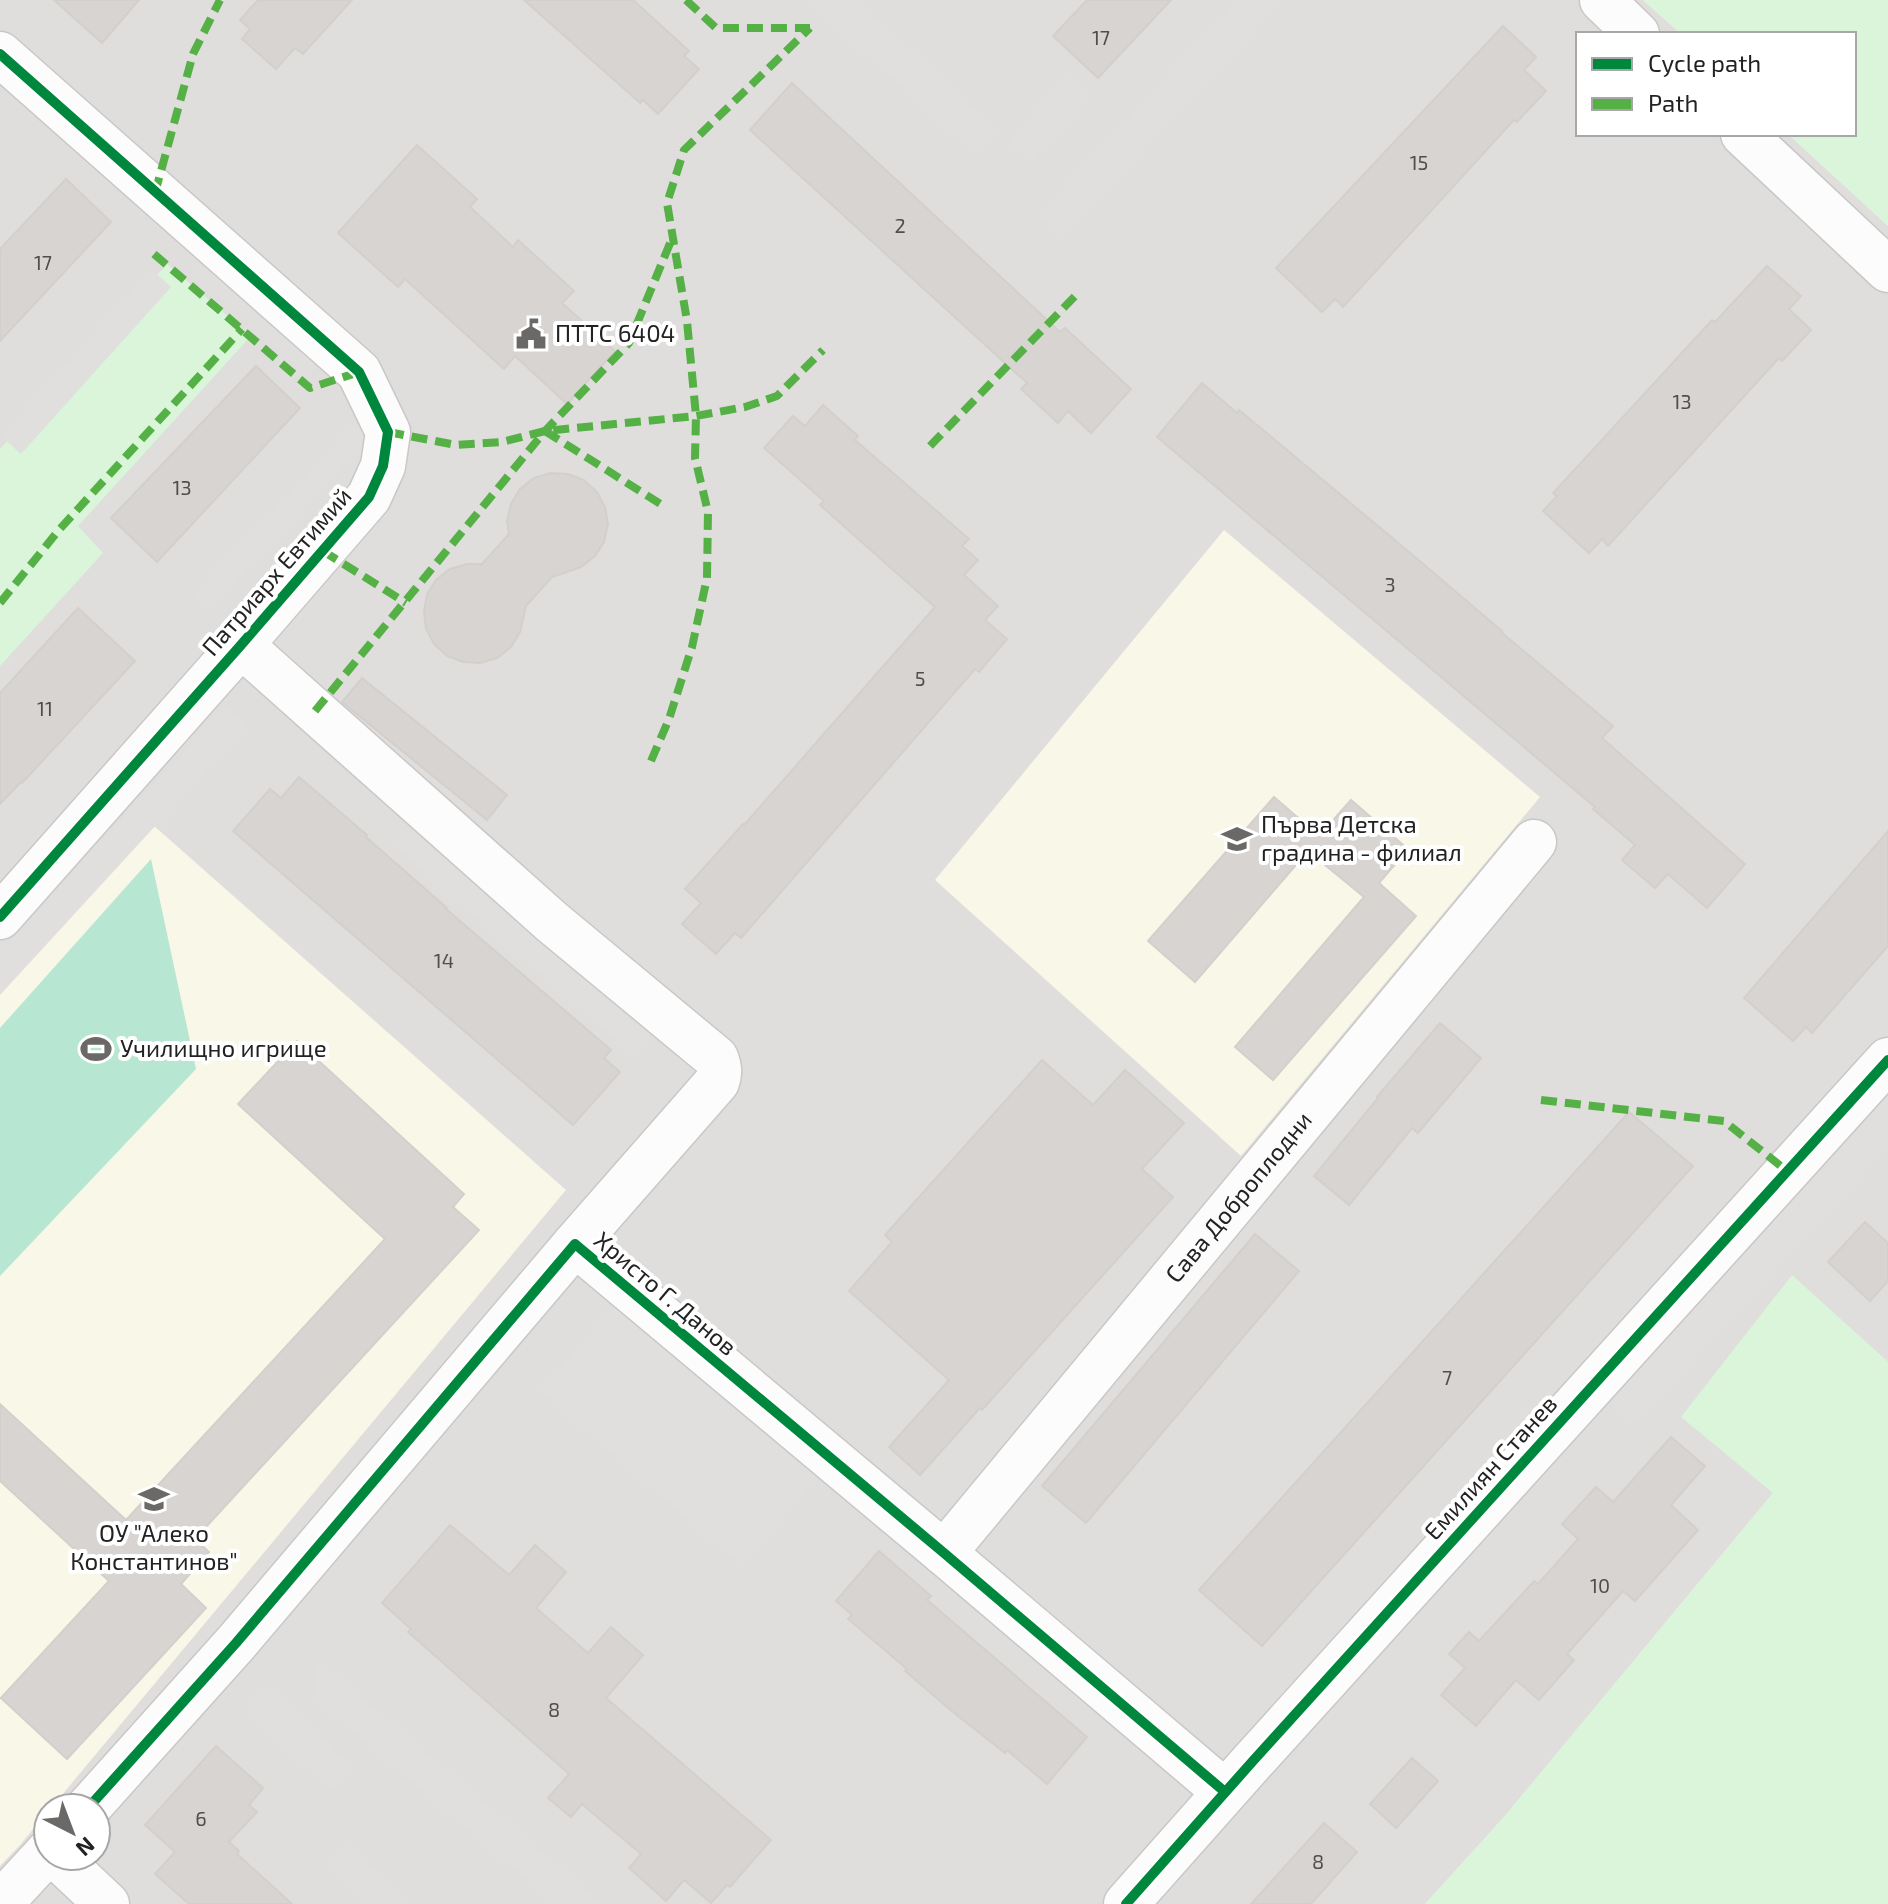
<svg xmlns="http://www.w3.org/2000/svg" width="1888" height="1904" viewBox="0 0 1888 1904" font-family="'Exo 2',sans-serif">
  <rect width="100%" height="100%" fill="#f0eeeb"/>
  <path fill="#dfdedc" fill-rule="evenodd" d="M0 0H1643L1681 34H1578V134H1788L1888 226V1362L1792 1276 1773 1493 1504 1817 1425 1904H0ZM48 1808H96V1856H48Z"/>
  <g fill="#f8f7e8">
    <polygon points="1224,530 1540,797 1241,1156 935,880"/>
    <polygon points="144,817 566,1190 51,1808 48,1808 48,1811 20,1845 0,1866 0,980"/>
  </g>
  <g fill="#daf5da">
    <polygon points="1643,0 1888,0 1888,226 1788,134 1854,134 1854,34 1681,34"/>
    <polygon points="167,264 251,336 78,526 103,553 0,666 0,449"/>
    <polygon points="1792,1275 1888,1362 1888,1904 1425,1904 1504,1817 1773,1493 1681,1417"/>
  </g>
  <polygon fill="#b7e6d2" points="151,859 196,1069 0,1276 0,1028"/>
  <g fill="#e0dfde">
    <polygon points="818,0 855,0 997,130 975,153 813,6"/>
    <polygon points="1240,0 1281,0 1060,236 1039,216"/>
    <polygon points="1069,76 1090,95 1031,161 1009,142"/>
    <polygon points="207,254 322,359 307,376 192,271"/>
    <polygon points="152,270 171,287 21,454 2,437"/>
    <polygon points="356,424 369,437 209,609 195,595"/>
    <polygon points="226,705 248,725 0,995 0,950"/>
    <polygon points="420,822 655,1029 633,1054 397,847"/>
    <polygon points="1888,1096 1888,1144 1635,1422 1611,1401"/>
    <polygon points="626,1295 824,1469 740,1564 541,1390"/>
    <polygon points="318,1661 601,1904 556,1904 318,1700"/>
    <polygon points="267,1688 353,1767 332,1789 247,1710"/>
    <polygon points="347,1843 410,1904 366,1904 326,1865"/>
  </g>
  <g fill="#d7d4d2" stroke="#d3d0cc" stroke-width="2">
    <polygon points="54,0 139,0 102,43"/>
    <polygon points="258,0 352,0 303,54 295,48 276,69 242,39 250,29 240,20"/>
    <polygon points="524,0 633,0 689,51 684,56 699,69 658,114 643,100 640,103"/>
    <polygon points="1087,0 1171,0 1098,78 1053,36"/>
    <polygon points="1503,26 1536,57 1524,70 1546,91 1517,122 1514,120 1343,307 1335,299 1322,312 1276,268"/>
    <polygon points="792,83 1060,332 1065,328 1131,389 1091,433 1068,411 1058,423 1021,389 1027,383 750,130"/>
    <polygon points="417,145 477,199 470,207 513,247 518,240 574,291 562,303 615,351 567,404 515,356 504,369 405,279 398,287 338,233"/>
    <polygon points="66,179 111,222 0,341 0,249"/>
    <polygon points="1767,266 1801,296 1789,309 1811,330 1782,361 1779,358 1608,546 1602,539 1589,553 1543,511 1557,496 1553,493 1712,320 1715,322"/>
    <polygon points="256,366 300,408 157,562 111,518"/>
    <polygon points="1202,383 1237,413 1239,410 1402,546 1502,631 1501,632 1613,726 1602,738 1745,864 1707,908 1668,874 1655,888 1622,860 1635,845 1593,809 1595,807 1157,437"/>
    <polygon points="823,405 858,436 855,440 969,539 962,546 978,560 964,575 998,606 985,620 1007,639 979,672 975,669 741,938 735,933 716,954 682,924 701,903 685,889 743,824 744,825 935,607 820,505 824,501 764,448 793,416 805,426"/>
    <polygon points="550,473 568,474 584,480 597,492 605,507 608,524 604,542 595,556 581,567 552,577 526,606 520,632 511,647 497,658 480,663 463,662 447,656 434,644 426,629 424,611 427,594 436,580 450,569 467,564 482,564 509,534 507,521 511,504 520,489 534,478"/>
    <polygon points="78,608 135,661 22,783 21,782 0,804 0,693"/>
    <polygon points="362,678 507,795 487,820 342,702"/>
    <polygon points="299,777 367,835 366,837 447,908 446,909 611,1050 604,1058 620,1072 573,1125 233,831 270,789 281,798"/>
    <polygon points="1274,797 1319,836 1351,800 1408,849 1379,883 1416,916 1273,1080 1235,1047 1364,897 1308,851 1195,982 1148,941"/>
    <polygon points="1888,831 1888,946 1812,1033 1806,1027 1793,1041 1744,998"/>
    <polygon points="1440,1023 1481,1058 1418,1133 1412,1128 1349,1205 1314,1176 1378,1098 1377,1097"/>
    <polygon points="297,1041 464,1194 453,1207 479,1230 195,1539 209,1552 181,1584 206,1608 67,1759 1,1698 109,1581 0,1481 0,1404 126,1520 385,1239 238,1104"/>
    <polygon points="1042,1060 1093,1105 1125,1070 1184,1123 1142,1169 1173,1197 982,1410 980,1408 920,1475 889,1447 949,1380 849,1291 892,1242 885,1235"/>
    <polygon points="1629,1112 1693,1166 1262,1646 1199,1590"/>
    <polygon points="1865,1222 1888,1243 1888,1281 1870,1301 1828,1262"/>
    <polygon points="1255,1234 1299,1271 1086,1523 1042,1486"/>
    <polygon points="1671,1437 1705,1466 1671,1505 1698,1530 1635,1601 1623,1591 1567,1654 1574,1660 1539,1700 1516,1680 1476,1726 1441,1695 1465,1668 1449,1654 1469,1632 1479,1641 1534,1581 1538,1584 1578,1539 1562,1524 1596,1487 1613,1502"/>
    <polygon points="450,1525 509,1575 535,1545 566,1572 536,1608 588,1653 611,1627 643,1655 606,1698 771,1840 730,1887 727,1885 711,1903 684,1880 666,1901 629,1868 641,1854 582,1804 571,1817 548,1798 569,1774 408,1632 411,1629 382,1603"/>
    <polygon points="879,1551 931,1596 927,1600 1087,1737 1047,1784 1007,1750 1005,1753 953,1712 905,1671 907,1669 848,1619 852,1615 836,1601"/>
    <polygon points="216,1746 263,1788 249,1805 257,1812 229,1842 239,1851 237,1854 292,1904 189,1904 155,1874 175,1852 145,1825"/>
    <polygon points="1412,1758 1438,1781 1396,1828 1370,1804"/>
    <polygon points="1324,1823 1357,1852 1311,1904 1251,1904"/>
  </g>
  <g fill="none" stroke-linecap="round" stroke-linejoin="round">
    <g stroke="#c9c8c7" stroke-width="47">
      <g id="minor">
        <polyline points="1602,0 1637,34"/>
        <polyline points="0,54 359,372 388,432 383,466 369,497 241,645 0,917"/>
        <polyline points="1743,134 1888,270"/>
        <path d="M241 645 552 922 716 1058C720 1068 720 1073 717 1082L575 1244"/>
        <path id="s1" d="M944 1553 1534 842"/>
        <polyline points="88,1808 236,1643 575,1244 944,1553 1225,1792"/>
        <polyline points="56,1856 107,1904"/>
        <polyline points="0,1904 48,1852"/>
        <polyline points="1126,1904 1252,1762 1888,1060"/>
      </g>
    </g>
    <use href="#minor" stroke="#fdfcfc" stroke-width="44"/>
    <g stroke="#55b145" stroke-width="8" stroke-dasharray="16 8" stroke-linecap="butt">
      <polyline points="686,0 716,28 810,28"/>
      <polyline points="155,193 193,54 220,0"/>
      <polyline points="154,254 310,388 359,372"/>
      <polyline points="545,431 662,505"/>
      <polyline points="388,432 456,445 502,442 545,431 696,416 745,407 777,396 823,350"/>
      <polyline points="930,446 1077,294"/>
      <polyline points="323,551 406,603"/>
      <polyline points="0,603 58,531 242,329"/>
      <polyline points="315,711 545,431 629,343 673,236"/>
      <polyline points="651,761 669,719 692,647 707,578 708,512 695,458 696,416 687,321 667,203 684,150 810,28"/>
      <polyline points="1541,1100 1724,1121 1787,1171"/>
    </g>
    <g stroke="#fff" stroke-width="15">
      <g id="cycleway">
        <polyline points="0,54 359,372 388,432 383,466 369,497 241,645 0,917"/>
        <polyline points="88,1808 236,1643 575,1244 944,1553 1225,1792"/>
        <polyline points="1126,1904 1252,1762 1888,1060"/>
      </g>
    </g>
    <use href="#cycleway" stroke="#00873e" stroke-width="10"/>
  </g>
  <defs>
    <g id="civic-bare" transform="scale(2.4)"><path d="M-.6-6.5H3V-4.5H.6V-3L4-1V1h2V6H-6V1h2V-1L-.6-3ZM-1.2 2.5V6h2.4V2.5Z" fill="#6a6968" stroke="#fff" stroke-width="2.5" paint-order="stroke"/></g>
    <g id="school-bare" transform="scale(2.4)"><path d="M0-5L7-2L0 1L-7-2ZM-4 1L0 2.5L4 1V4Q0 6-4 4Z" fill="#6a6968" stroke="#fff" stroke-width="2.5" paint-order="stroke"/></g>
    <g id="stadium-bare" transform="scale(2.4)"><path d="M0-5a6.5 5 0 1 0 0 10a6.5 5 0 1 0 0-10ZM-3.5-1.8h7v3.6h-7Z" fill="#6a6968" stroke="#fff" stroke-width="2.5" paint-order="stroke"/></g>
  </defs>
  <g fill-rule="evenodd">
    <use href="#civic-bare" x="531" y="334"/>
    <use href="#school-bare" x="1237" y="839"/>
    <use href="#stadium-bare" x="96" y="1049"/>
    <use href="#school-bare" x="154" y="1499"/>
  </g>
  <g text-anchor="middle" stroke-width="8" stroke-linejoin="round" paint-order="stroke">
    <g font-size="20" fill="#4f4e4e">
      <text x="1101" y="45">17</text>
      <text x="1419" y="170">15</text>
      <text x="900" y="233">2</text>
      <text x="43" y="270">17</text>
      <text x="1682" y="409">13</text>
      <text x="182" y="495">13</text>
      <text x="1390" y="592">3</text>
      <text x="920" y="686">5</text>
      <text x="45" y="716">11</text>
      <text x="444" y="968">14</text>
      <text x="1447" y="1385">7</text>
      <text x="1600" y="1593">10</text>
      <text x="554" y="1717">8</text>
      <text x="201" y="1826">6</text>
      <text x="1318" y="1869">8</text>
    </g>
    <g font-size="24" fill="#222" stroke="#fff" text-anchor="start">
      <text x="555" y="342">ПТТС 6404</text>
      <text x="1261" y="833">Първа Детска<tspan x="1261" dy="28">градина - филиал</tspan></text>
      <text x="120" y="1057">Училищно игрище</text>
      <text x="154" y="1542" text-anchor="middle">ОУ "Алеко<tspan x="154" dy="28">Константинов"</tspan></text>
    </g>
    <g font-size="24" fill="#222" stroke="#fff">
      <text transform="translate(277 572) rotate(-49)" y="8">Патриарх Евтимий</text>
      <text dy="8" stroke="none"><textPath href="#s1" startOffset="462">Сава Доброплодни</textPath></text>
      <text transform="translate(665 1294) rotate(40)" y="8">Христо Г. Данов</text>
      <text transform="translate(1491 1468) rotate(-48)" y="8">Емилиян Станев</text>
    </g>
  </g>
  <rect x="1576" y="32" width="280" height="104" fill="#ffffff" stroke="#a7a7a7" stroke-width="2"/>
  <rect x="1592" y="58" width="40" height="12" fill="#00873e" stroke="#a7a7a7" stroke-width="2"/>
  <text x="1648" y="72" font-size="24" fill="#222222">Cycle path</text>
  <rect x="1592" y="98" width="40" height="12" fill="#55b145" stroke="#a7a7a7" stroke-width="2"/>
  <text x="1648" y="112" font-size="24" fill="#222222">Path</text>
  <g transform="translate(72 1832) rotate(138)"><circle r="38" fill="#ffffff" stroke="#a7a7a7" stroke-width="2"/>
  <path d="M0-6L14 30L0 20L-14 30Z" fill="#6a6968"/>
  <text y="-12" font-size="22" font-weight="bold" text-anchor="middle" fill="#222222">N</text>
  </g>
</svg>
